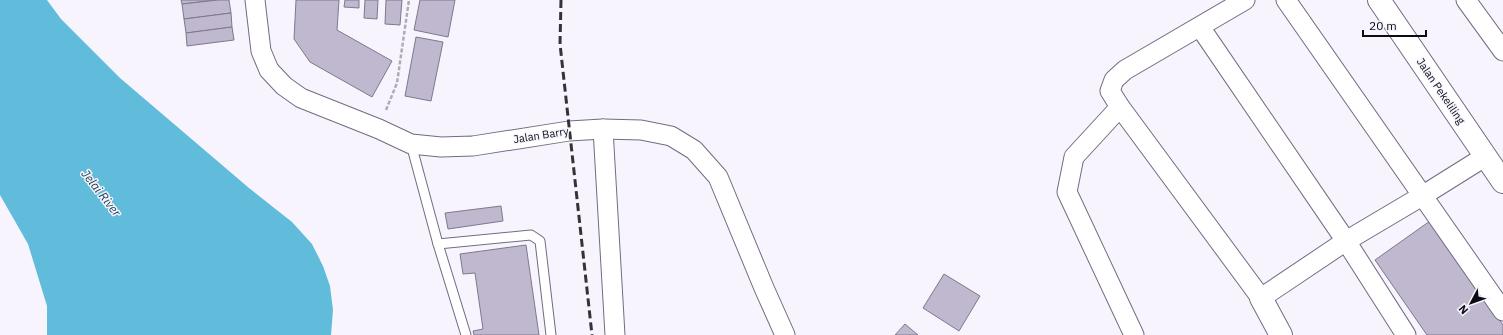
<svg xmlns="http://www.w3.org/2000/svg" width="1503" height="335" viewBox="0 0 1503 335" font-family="'IBM Plex Sans',sans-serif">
  <rect width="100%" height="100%" fill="#f7f4fe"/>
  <polygon fill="#61bbdb" points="0,0 47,0 61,19 120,78 249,188 292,222 312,244 323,266 330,286 333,310 331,335 47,335 47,306 28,244 0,195"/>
  <g fill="#bfb8cf" stroke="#7e788d">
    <polygon points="181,0 218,0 182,4"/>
    <polygon points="218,0 229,0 231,13 184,19 182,4"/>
    <polygon points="296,0 339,0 337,30 392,61 372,97 310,62 294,39"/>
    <polygon points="345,0 359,0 359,8 344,7"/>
    <polygon points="365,0 378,0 377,19 364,18"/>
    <polygon points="386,0 402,0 400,25 385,24"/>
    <polygon points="420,0 455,0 448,37 414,30"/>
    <polygon points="231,13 232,27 186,33 184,19"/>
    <polygon points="232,27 234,40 187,46 186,33"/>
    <polygon points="416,37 443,42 431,101 405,96"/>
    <polygon points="501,206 503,221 448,229 445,213"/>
    <polygon points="1430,221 1503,325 1503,335 1427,335 1375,260"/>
    <polygon points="526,245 539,335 474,335 473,331 483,329 475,273 463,274 460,254"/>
    <polygon points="944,274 980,296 959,331 923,308"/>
    <polygon points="905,324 918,335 895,335"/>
  </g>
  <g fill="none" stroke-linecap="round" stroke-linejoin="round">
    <g stroke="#726c80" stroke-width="11">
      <g id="service">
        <polyline points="411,144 438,244 466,335"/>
        <polyline points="438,244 531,235 540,241 551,335"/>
      </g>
    </g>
    <g stroke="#726c80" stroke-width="21">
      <g id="minor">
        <polyline points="255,0 261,51 269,70 284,86 301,98 379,129 411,144 441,147 473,146 569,131 603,129 641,130 671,136 694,150 718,177 764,288 785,335"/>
        <polyline points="1245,0 1125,70 1114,80 1110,91 1120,107 1261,298 1346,241 1422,196 1486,156"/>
        <polyline points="1286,0 1503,311"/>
        <polyline points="1466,0 1503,51"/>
        <polyline points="1200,27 1346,241 1406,335"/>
        <polyline points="1120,107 1074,157 1067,192 1134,335"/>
        <polyline points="603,129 615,335"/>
      </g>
    </g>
    <g stroke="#726c80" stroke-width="24">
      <g id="tertiary">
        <polyline points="1379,0 1503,182"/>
        <polyline points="1261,298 1281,335"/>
      </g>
    </g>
    <polyline stroke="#aeabb5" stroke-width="2.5" stroke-dasharray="4 2" stroke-linecap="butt" points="386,110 397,83 409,0"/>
    <use href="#service" stroke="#fff" stroke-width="9"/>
    <use href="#minor" stroke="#fff" stroke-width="19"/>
    <use href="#tertiary" stroke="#fff" stroke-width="22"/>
    <polyline stroke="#35333a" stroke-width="3" stroke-dasharray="8 4" stroke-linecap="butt" points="561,0 560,44 592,335"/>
  </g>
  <g text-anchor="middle" stroke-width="3" stroke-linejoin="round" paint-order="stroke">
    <g font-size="11" fill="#0d0b12" stroke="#f7f4fe">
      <text transform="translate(1441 91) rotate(56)" y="4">Jalan Pekeliling</text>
      <text transform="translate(541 135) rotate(-9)" y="4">Jalan Barry</text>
    </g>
    <g font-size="12" font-style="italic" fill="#163f4d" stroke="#f7f4fe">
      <text transform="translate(101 193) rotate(52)" y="4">Jelai River</text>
    </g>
  </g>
  <g transform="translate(1471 303) rotate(229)" stroke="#f7f4fe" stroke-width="3" paint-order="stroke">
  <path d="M0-3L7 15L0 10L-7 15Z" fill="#0d0b12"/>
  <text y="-6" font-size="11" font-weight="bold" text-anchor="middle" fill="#0d0b12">N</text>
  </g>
  <path d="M1363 30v6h63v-6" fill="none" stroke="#0d0b12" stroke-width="2"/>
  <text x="1369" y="30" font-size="12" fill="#0d0b12" stroke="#f7f4fe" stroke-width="3" paint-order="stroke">20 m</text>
</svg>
